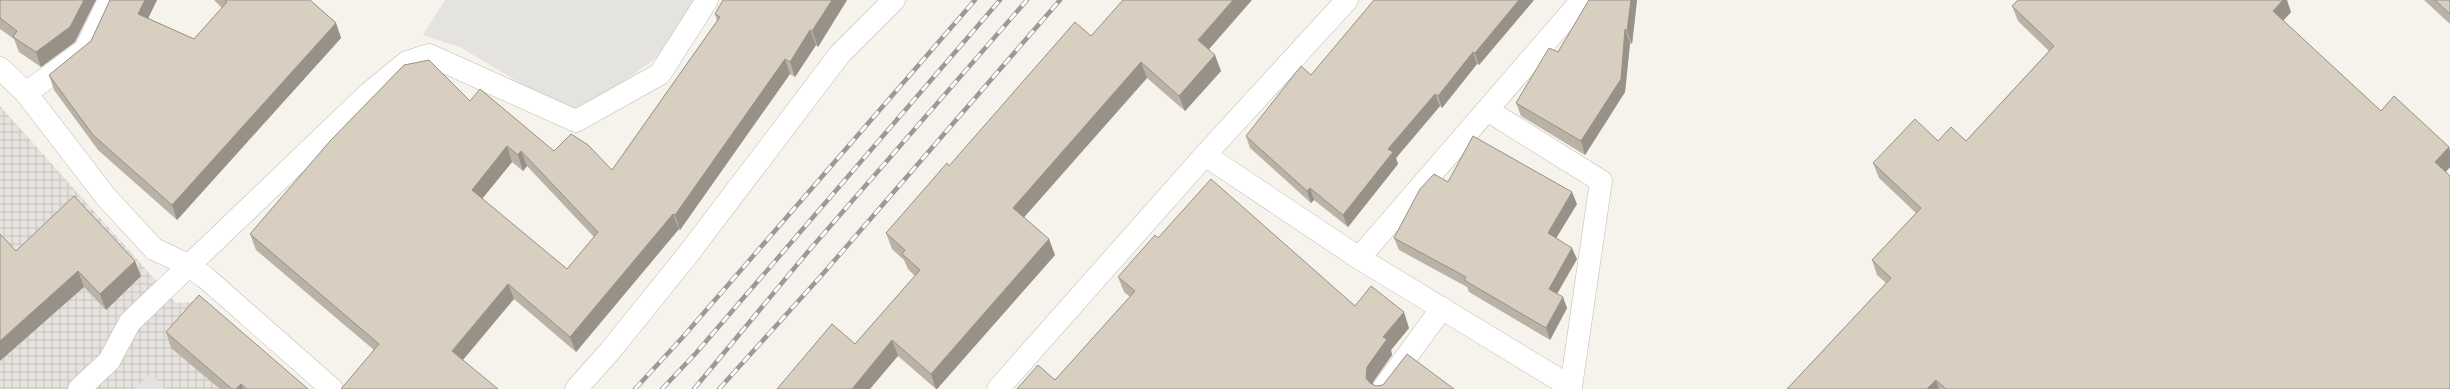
<svg xmlns="http://www.w3.org/2000/svg" width="2450" height="389" viewBox="0 0 2450 389" font-family="Karla,sans-serif">
  <defs>
    <pattern id="industrial-grid" width="8" height="8" patternUnits="userSpaceOnUse"><rect width="8" height="8" fill="#e6e2dd"/><path d="M0 4h8M4 0v8" fill="none" stroke="#c7c3be"/></pattern>
  </defs>
  <rect width="100%" height="100%" fill="#f6f3ec"/>
  <polygon fill="url(#industrial-grid)" points="0,106 176,303 204,301 306,389 0,389"/>
  <g fill="#e5e3e0">
    <polygon points="445,0 696,0 699,3 654,60 583,110 565,110 460,47 423,35"/>
    <polygon points="151,373 165,389 134,389"/>
  </g>
  <g fill="none" stroke-linecap="round" stroke-linejoin="round">
    <g stroke="#c2bbae" stroke-width="23">
      <g id="minor">
        <polyline points="0,68 26,93 106,197 154,249 188,265 206,278 332,389"/>
        <polyline points="26,93 85,50 109,0"/>
        <polyline points="1205,155 1359,258 1571,387 1601,181 1487,110"/>
        <polyline points="1359,258 1582,0"/>
        <polyline points="79,389 109,361 130,322 368,94 407,62 429,55 576,121 660,74 707,0"/>
        <polyline points="576,389 610,351 689,253 840,54 894,0"/>
        <polyline points="998,389 1205,155 1347,0"/>
        <polyline points="1383,389 1442,308"/>
      </g>
    </g>
    <use href="#minor" stroke="#fff" stroke-width="22"/>
    <g stroke="#9a9a9a" stroke-width="4.5">
      <g id="rail">
        <polyline points="635,389 682,338 975,0"/>
        <polyline points="662,389 696,353 1000,0"/>
        <polyline points="694,389 806,254 1027,0"/>
        <polyline points="719,389 821,276 1060,0"/>
      </g>
    </g>
    <use href="#rail" stroke="#fff" stroke-width="3" stroke-dasharray="9" stroke-linecap="butt"/>
  </g>
  <g fill="#bab2a6" fill-rule="evenodd">
    <polygon points="0,0 75,42 41,67 19,52 14,39 0,29"/>
    <polygon points="110,0 157,0 148,18 194,39 222,8 214,0 310,0 336,23 341,38 177,220 98,150 54,90 49,75 91,41"/>
    <path d="M847 0 818 47 816 45 795 77 790 74 680 230 679 229 576 352 514 299 374 350 256 250 250 234 470 101 554 151 612 170 717 21 715 14ZM512 162 523 171 527 166 594 237 567 269 482 199Z"/>
    <polygon points="1534,0 1479,65 1477,64 1442,108 1440,106 1396,158 1398,164 1348,227 1314,200 1311,203 1250,148 1246,136 1311,75"/>
    <polygon points="1589,0 1637,0 1632,44 1630,43 1625,92 1585,155 1521,116 1516,103 1558,52"/>
    <polygon points="2424,0 2450,0 2450,24"/>
    <polygon points="2012,6 2291,12 2283,21 2381,111 2449,147 2450,151 2450,167 2446,172 2450,389 1787,389 1886,283 1877,275 1872,260 1916,213 1879,178 1873,163 1938,141 1966,141 2049,51 2018,21"/>
    <polygon points="1091,36 1209,49 1221,71 1185,111 1147,78 1024,217 1055,255 937,389 936,389 898,356 855,344 915,276 908,269 904,260 892,249 886,233 949,166"/>
    <polygon points="1448,182 1577,204 1556,238 1577,259 1557,293 1567,308 1550,340 1469,292 1467,287 1399,250 1394,238"/>
    <polygon points="1158,238 1355,306 1409,328 1391,350 1392,355 1373,382 1372,385 1376,386 1454,389 1055,380 1130,297 1124,292 1118,277"/>
    <polygon points="16,251 141,276 106,310 84,287"/>
    <polygon points="166,332 308,389 220,389 171,348"/>
  </g>
  <g fill="#979187">
    <polygon points="84,0 96,0 75,42 41,67 36,52"/>
    <polygon points="145,0 157,0 143,29 138,14"/>
    <polygon points="832,0 847,0 818,47 812,31"/>
    <polygon points="1233,0 1252,0 1204,55 1198,40"/>
    <polygon points="1519,0 1534,0 1479,65 1475,53"/>
    <polygon points="1631,0 1637,0 1632,44 1627,31"/>
    <polygon points="2283,0 2287,0 2291,12 2278,26 2273,11"/>
    <polygon points="336,23 341,38 177,220 172,205"/>
    <polygon points="1625,29 1630,43 1625,92 1585,155 1581,141"/>
    <polygon points="810,30 816,45 795,77 790,62"/>
    <polygon points="1473,52 1477,64 1442,108 1438,96"/>
    <polygon points="1215,55 1221,71 1185,111 1179,96"/>
    <polygon points="785,59 790,74 680,230 675,215"/>
    <polygon points="1141,62 1147,78 1019,223 1013,208"/>
    <polygon points="1435,94 1440,106 1396,158 1398,164 1348,227 1343,215 1388,149"/>
    <polygon points="507,146 512,162 477,205 472,190"/>
    <polygon points="2449,147 2450,151 2450,167 2441,177 2435,162"/>
    <polygon points="521,151 527,166 523,171 518,155"/>
    <polygon points="1310,188 1314,200 1311,203 1307,191"/>
    <polygon points="1572,192 1577,204 1552,245 1548,233"/>
    <polygon points="673,214 679,229 576,352 570,337"/>
    <polygon points="1049,239 1055,255 937,389 936,389 931,374"/>
    <polygon points="1572,248 1577,259 1553,301 1549,289"/>
    <polygon points="135,261 141,276 106,310 100,294"/>
    <polygon points="78,271 84,287 0,361 0,341"/>
    <polygon points="508,284 514,299 458,366 452,351"/>
    <polygon points="1563,297 1567,308 1550,340 1546,328"/>
    <polygon points="1404,312 1409,328 1391,350 1392,355 1373,382 1372,389 1366,378 1367,367 1383,337"/>
    <polygon points="892,340 898,356 870,389 852,389"/>
    <polygon points="1936,380 1939,389 1927,389"/>
    <polygon points="241,384 243,389 236,389"/>
  </g>
  <g fill="#d8cfc1" stroke="#979187" fill-rule="evenodd">
    <polygon points="0,0 84,0 70,27 36,52 13,37 17,31 0,18"/>
    <polygon points="110,0 145,0 138,14 194,39 227,2 225,0 310,0 336,23 172,205 93,135 49,75 91,41"/>
    <path d="M723 0H832L812 31 810 30 790 62 785 59 675 215 673 214 570 337 508 284 452 351 498 389H341L379 344 250 234 330 141 404 65 429 60 470 101 480 89 554 151 571 134 588 145 612 170 720 17 715 14ZM507 146 518 155 521 151 598 232 567 269 472 190Z"/>
    <polygon points="1123,0 1233,0 1198,40 1215,55 1179,96 1141,62 1013,208 1049,239 931,374 892,340 852,389 777,389 832,324 855,344 920,270 902,254 905,250 886,233 947,163 949,166 1075,22 1091,36"/>
    <polygon points="1374,0 1519,0 1475,53 1473,52 1438,96 1435,94 1388,149 1393,152 1343,215 1310,188 1307,191 1246,136 1301,66 1311,75"/>
    <polygon points="1589,0 1631,0 1627,31 1625,29 1621,79 1581,141 1516,103 1549,48 1558,52"/>
    <polygon points="2018,0 2283,0 2273,11 2381,111 2394,96 2449,147 2435,162 2450,176 2450,389 1946,389 1936,380 1927,389 1787,389 1891,278 1872,260 1921,208 1873,163 1915,119 1938,141 1951,127 1966,141 2054,46 2012,6"/>
    <polygon points="2435,0 2450,0 2450,14"/>
    <polygon points="1473,136 1572,192 1548,233 1572,248 1549,289 1563,297 1546,328 1464,280 1466,277 1394,238 1420,189 1434,174 1448,182"/>
    <polygon points="1211,179 1355,306 1371,286 1404,312 1383,337 1387,339 1367,367 1366,378 1370,383 1376,386 1383,385 1407,354 1454,389 1017,389 1038,365 1055,380 1135,291 1118,277 1155,235 1158,238"/>
    <polygon points="74,196 135,261 100,294 78,271 0,341 0,234 16,251"/>
    <polygon points="199,295 308,389 247,389 241,384 236,389 232,389 166,332"/>
  </g>
</svg>
